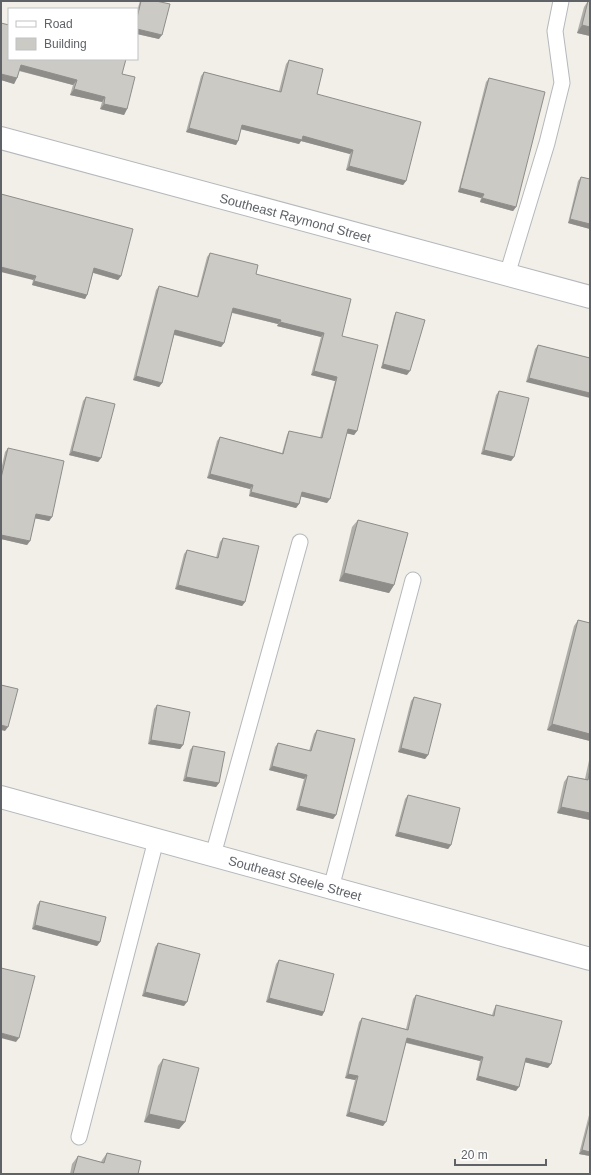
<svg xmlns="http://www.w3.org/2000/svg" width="591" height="1175" viewBox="0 0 591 1175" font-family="Arial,sans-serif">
  <rect width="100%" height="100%" fill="#f1efe8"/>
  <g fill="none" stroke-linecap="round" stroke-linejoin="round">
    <g stroke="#b5b8bc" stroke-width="17">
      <g id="service">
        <polyline points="507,275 547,143 562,83 555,31 561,1"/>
        <polyline points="213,855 300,542"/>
        <polyline points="331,888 413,580"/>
        <polyline points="79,1137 156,840"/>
      </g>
    </g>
    <g stroke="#b5b8bc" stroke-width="24">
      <g id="minor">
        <path id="s1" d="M1 138 590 297"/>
        <path id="s2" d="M1 797 590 959"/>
      </g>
    </g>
    <use href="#service" stroke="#fff" stroke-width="15"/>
    <use href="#minor" stroke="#fff" stroke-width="22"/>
  </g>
  <g fill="#afaea9">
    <polygon points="140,1 156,1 159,39 137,34 137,11"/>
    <polygon points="588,1 590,1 590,36 577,33 584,7"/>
    <polygon points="1,23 122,74 127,109 124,115 100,109 102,102 70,95 73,85 19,71 17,78 14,84 1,80"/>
    <polygon points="289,60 317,94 406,181 403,185 346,170 350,154 301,141 299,144 241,129 238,141 236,145 186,132 201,76 204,72 279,91 286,64"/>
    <polygon points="489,78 516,207 513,211 480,202 481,198 458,192 486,82"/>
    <polygon points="581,177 590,179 590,229 568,223 578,181"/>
    <polygon points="1,194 121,276 118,280 93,273 87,295 85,299 32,285 33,280"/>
    <polygon points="210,253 256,274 342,336 357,431 354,435 347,433 327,503 301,496 299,504 296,508 249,496 250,489 207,478 217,441 220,437 282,453 287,435 289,431 320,438 335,381 311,375 321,337 277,326 278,324 232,313 224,343 221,347 174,335 162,383 159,387 133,380 156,290 159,286 197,296 207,257"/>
    <polygon points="396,312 407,375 381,368 394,316"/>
    <polygon points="538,345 590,358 526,382 535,349"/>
    <polygon points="499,391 514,457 511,461 481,454 496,395"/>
    <polygon points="86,397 101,458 98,462 69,455 83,401"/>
    <polygon points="8,448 52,517 49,521 35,518 30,541 27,545 1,539 1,470 5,452"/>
    <polygon points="358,520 394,585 389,593 339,581 352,527"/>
    <polygon points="223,538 245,602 242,606 175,589 184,554 187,550 216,558 220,542"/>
    <polygon points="578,620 590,623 590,741 547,730 574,626"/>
    <polygon points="414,697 428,755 425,759 398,752 411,701"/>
    <polygon points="157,705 183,745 180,749 148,744 154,709"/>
    <polygon points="317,730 336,815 333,819 296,810 304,779 269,770 275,747 278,743 309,751 314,734"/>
    <polygon points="193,746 219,783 216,787 183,781 190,750"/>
    <polygon points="590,756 590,820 557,813 564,782 568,776 585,779"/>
    <polygon points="408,795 451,845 448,849 395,836 405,799"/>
    <polygon points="40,901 100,942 97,946 32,929 37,905"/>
    <polygon points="158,943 184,1006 142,996 155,947"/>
    <polygon points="279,960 324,1012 322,1016 266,1002 276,964"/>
    <polygon points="416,995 492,1015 494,1009 496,1005 548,1068 525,1062 516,1091 476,1080 480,1061 406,1043 383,1126 346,1116 355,1080 345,1078 359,1022 362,1018 406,1029 413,999"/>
    <polygon points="163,1059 185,1122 179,1129 144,1122 158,1066"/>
    <polygon points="590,1111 590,1156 579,1154"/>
    <polygon points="107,1153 138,1174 70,1174 72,1164 78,1156 101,1162 102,1160"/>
  </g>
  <g fill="#8f8d8a">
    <polygon points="582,25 590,27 590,36 577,33"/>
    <polygon points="137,29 162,35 159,39 137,34"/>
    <polygon points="21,65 77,80 73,85 17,70"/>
    <polygon points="1,74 17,78 14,84 1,80"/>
    <polygon points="74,89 105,97 102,102 70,95"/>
    <polygon points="104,104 127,109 124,115 100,109"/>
    <polygon points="242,125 303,136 353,150 350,154 301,141 299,144 240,129"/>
    <polygon points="189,128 238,141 236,145 186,132"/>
    <polygon points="349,166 406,181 403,185 346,170"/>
    <polygon points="460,188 484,194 481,198 458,192"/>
    <polygon points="482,198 516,207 513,211 480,202"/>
    <polygon points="570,219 590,224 590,229 568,223"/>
    <polygon points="1,267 36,276 33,280 1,272"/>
    <polygon points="94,268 121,276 118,280 91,272"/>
    <polygon points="34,281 87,295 85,299 32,285"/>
    <polygon points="233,308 281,320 278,324 230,312"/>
    <polygon points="280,322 324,333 321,337 277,326"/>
    <polygon points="175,330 224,343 221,347 172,334"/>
    <polygon points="383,364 410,371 407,375 381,368"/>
    <polygon points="314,371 337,377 335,381 311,375"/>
    <polygon points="136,376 162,383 159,387 133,380"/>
    <polygon points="529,378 590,393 590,398 526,382"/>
    <polygon points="348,429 357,431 354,435 345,433"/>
    <polygon points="484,450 514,457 511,461 481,454"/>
    <polygon points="72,451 101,458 98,462 69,455"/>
    <polygon points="210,474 253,485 250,489 207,478"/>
    <polygon points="251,492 299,504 296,508 249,496"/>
    <polygon points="302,492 330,499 327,503 299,496"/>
    <polygon points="36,514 52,517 49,521 33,518"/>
    <polygon points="1,535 30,541 27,545 1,539"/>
    <polygon points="344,573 394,585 389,593 339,581"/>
    <polygon points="178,585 245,602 242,606 175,589"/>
    <polygon points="552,724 590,734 590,741 547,730"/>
    <polygon points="1,725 8,727 5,731 1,730"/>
    <polygon points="151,740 183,745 180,749 148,744"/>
    <polygon points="401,748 428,755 425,759 398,752"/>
    <polygon points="272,766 307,775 304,779 269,770"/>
    <polygon points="186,777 219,783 216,787 183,781"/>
    <polygon points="299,806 336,815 333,819 296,810"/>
    <polygon points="561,807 590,813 590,820 557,813"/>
    <polygon points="398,832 451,845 448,849 395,836"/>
    <polygon points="35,925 100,942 97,946 32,929"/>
    <polygon points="145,992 187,1002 184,1006 142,996"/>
    <polygon points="269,998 324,1012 322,1016 266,1002"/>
    <polygon points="1,1033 19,1038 16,1042 1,1038"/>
    <polygon points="407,1038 483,1057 480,1061 404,1042"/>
    <polygon points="526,1058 551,1064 548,1068 524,1062"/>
    <polygon points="348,1074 358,1076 355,1080 345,1078"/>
    <polygon points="478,1076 519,1087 516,1091 476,1080"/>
    <polygon points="349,1112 386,1122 383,1126 346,1116"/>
    <polygon points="149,1114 185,1122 179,1129 144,1122"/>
    <polygon points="582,1150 590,1152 590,1156 579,1154"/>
  </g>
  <g fill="#cccac5" stroke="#8f8d8a">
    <polygon points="141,1 156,1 170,4 162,35 137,29 137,18"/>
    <polygon points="588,1 590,1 590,27 582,25"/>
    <polygon points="1,23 9,25 9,59 126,59 122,74 135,77 127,109 104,104 105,97 74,89 77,80 21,65 17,78 1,74"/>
    <polygon points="289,60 323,69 317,94 421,122 406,181 349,166 353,150 303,136 302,140 242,125 238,141 189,128 204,72 281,92"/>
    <polygon points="489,78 545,92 516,207 482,198 484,194 460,188"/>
    <polygon points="581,177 590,179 590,224 570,219"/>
    <polygon points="1,194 133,229 121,276 94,268 87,295 34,281 36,276 1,267"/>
    <polygon points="210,253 258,265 256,274 351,299 342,336 378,345 357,431 348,429 330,499 302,492 299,504 251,492 253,485 210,474 220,437 283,454 289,431 322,438 337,377 314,371 324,333 280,322 281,320 233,308 224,343 175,330 162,383 136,376 159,286 198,297"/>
    <polygon points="396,312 425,320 410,371 383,364"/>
    <polygon points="538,345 590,358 590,393 529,378"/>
    <polygon points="499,391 529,398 514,457 484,450"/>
    <polygon points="86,397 115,404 101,458 72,451"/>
    <polygon points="8,448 64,461 52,517 36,514 30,541 1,535 1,478"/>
    <polygon points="358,520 408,533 394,585 344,573"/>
    <polygon points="223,538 259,546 245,602 178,585 187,550 218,558"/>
    <polygon points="578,620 590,623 590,734 552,724"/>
    <polygon points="1,685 18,689 8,727 1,725"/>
    <polygon points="414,697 441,704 428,755 401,748"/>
    <polygon points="157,705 190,712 183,745 151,740"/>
    <polygon points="317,730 355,739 336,815 299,806 307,775 272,766 278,743 311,751"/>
    <polygon points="193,746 225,752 219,783 186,777"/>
    <polygon points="590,769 590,813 561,807 568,776 588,780"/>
    <polygon points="408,795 460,808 451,845 398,832"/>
    <polygon points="40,901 106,917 100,942 35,925"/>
    <polygon points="158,943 200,954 187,1002 145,992"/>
    <polygon points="279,960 334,974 324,1012 269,998"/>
    <polygon points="1,968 35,976 19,1038 1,1033"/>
    <polygon points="416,995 494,1016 496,1005 562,1021 551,1064 526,1058 519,1087 478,1076 483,1057 407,1038 386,1122 349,1112 358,1076 348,1074 362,1018 408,1030"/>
    <polygon points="163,1059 199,1068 185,1122 149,1114"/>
    <polygon points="590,1118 590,1152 582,1150"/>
    <polygon points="107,1153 141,1161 138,1174 73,1174 78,1156 104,1163"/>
  </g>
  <g text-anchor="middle" stroke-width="3" stroke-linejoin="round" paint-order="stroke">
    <g font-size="13" fill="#5f6368" stroke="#fff">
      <text dy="5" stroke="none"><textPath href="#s1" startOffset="305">Southeast Raymond Street</textPath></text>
      <text dy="5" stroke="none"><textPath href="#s2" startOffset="305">Southeast Steele Street</textPath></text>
    </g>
  </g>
  <rect width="591" height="1175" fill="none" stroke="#5f6368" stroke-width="4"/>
  <rect x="8" y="8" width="130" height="52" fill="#ffffff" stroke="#bfc1c3"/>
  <rect x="16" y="21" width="20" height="6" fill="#ffffff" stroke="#bfc1c3"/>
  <text x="44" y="28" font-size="12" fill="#5f6368">Road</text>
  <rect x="16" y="38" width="20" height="12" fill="#cccac5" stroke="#bfc1c3"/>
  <text x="44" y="48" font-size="12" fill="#5f6368">Building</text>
  <path d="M455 1159v6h91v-6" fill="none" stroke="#5f6368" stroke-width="2"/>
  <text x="461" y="1159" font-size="12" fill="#5f6368" stroke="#ffffff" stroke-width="3" paint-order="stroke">20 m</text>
</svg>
